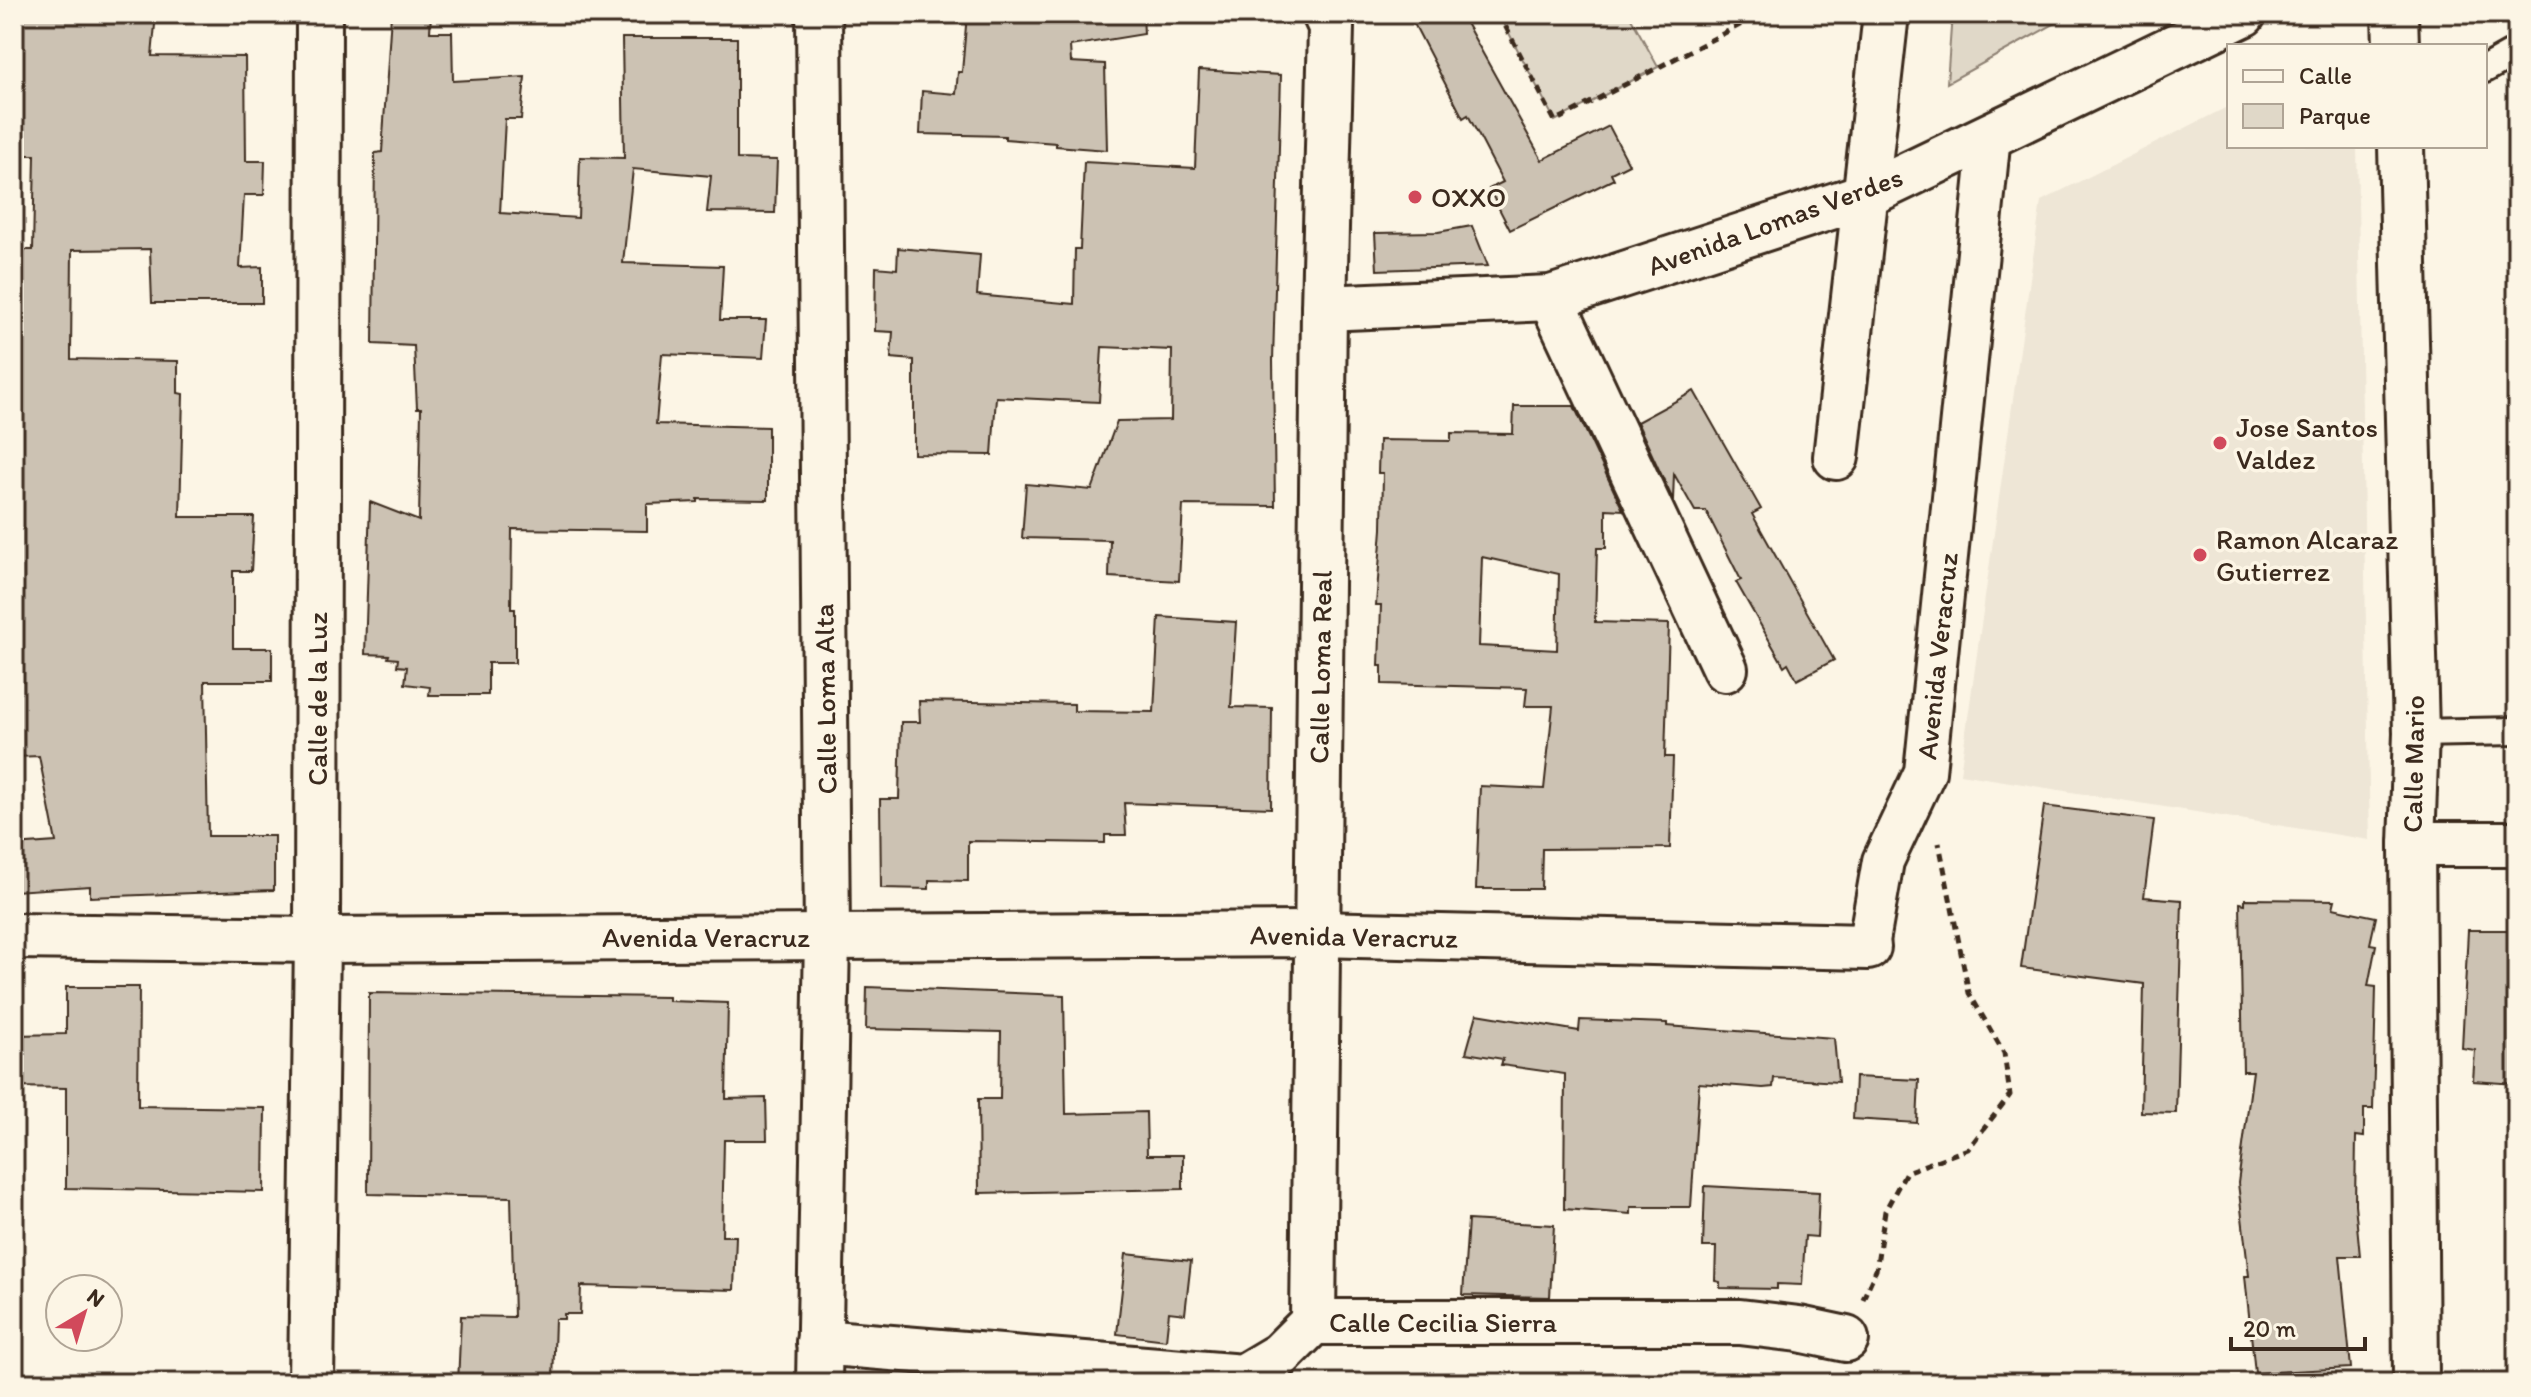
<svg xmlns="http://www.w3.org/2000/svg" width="2531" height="1397" viewBox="0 0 2531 1397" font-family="Itim,sans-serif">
  <rect width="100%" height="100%" fill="#fcf5e5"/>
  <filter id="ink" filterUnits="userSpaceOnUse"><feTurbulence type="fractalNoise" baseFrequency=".0125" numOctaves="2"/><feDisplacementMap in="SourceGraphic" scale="16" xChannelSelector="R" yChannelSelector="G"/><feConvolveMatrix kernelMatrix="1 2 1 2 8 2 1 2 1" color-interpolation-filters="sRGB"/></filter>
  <g filter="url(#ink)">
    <polygon fill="#eee6d6" points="2229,106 2229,146 2357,146 2370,840 1960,774 2041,201"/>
    <g fill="#e0d8c8" stroke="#8e8173" stroke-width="2">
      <polygon points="1499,14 1629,14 1658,67 1555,121"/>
      <polygon points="1952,14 2072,14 1947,83"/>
    </g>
    <g fill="#ccc2b3" stroke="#3b2a1e" stroke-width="2" fill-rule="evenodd">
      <polygon points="14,14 156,14 152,56 245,57 246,161 265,161 264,195 244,195 240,268 262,267 262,303 152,303 150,249 72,250 71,354 71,359 178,361 178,393 183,394 180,517 254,517 251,571 233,571 233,648 272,648 272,681 205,681 208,836 274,836 274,890 90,897 90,886 14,891 14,845 56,842 39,756 16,757 19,653 14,654 14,250 33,250 35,155 21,155 21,118 14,118"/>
      <polygon points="391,14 431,14 430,32 452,32 453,81 525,77 521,119 505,119 500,213 578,218 580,157 624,158 622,38 737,38 737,159 777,160 775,213 707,212 711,176 633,169 623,263 723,266 720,320 766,320 763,358 662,354 656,424 768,427 768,500 698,499 698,502 647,504 647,531 512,529 511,609 515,609 515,663 488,663 488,695 429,695 430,687 405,684 407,667 397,666 398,659 388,658 389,655 365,654 370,502 419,521 421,408 417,408 414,346 373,344 375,153 382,152"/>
      <polygon points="967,14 1143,14 1144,34 1070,46 1071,62 1105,64 1107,150 1056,146 1056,143 1005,139 1005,136 920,134 922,91 956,94 958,72 962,72"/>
      <polygon points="1409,14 1461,14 1542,160 1609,126 1629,164 1611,173 1614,179 1510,230 1489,189 1503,182 1468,115 1463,118"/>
      <polygon points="1199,70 1281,75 1273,361 1275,506 1183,505 1179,581 1109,577 1110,540 1022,538 1026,484 1092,490 1117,421 1171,420 1172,350 1102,347 1099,402 996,397 992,455 914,454 914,360 891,358 893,332 875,331 876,267 897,269 898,248 980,255 977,295 1074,304 1075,249 1080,249 1084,162 1195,168"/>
      <polygon points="1472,226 1488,266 1377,270 1375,233 1438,232"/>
      <polygon points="1694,391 1761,509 1752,514 1834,660 1797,680 1788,663 1784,666 1736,582 1741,580 1706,511 1695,511 1674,474 1673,500 1637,422"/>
      <path d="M1514 406H1574L1623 510 1606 509V548H1597L1595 622 1669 624 1665 757H1673L1670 848 1542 849 1541 889H1476L1480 786 1544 789 1553 706H1525L1527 688 1382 684V666H1379L1381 605H1376L1382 529 1383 473H1378L1379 440 1451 441V433L1513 434ZM1482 557 1559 574 1557 650 1479 646Z"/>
      <polygon points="1159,617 1236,622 1231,707 1272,708 1271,808 1124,803 1126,835 1105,835 1105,843 968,841 968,881 929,880 929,889 881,888 880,799 899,799 901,722 920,722 919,701 1074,704 1074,711 1154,712"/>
      <polygon points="2044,806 2154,820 2144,897 2182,900 2176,1113 2141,1112 2144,984 2021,968"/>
      <polygon points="2245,899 2335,900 2333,908 2376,917 2370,944 2376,945 2368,986 2376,987 2373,1109 2364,1109 2364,1137 2356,1136 2355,1204 2360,1256 2340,1256 2351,1368 2255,1373 2245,1276 2249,1276 2238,1183 2253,1071 2243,1071 2240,903 2245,904"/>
      <polygon points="2468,930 2517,930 2517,1084 2473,1081 2475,1050 2462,1048"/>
      <polygon points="66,987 139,987 138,1106 265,1108 264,1192 66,1188 66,1088 14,1087 14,1035 66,1034"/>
      <polygon points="867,987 1064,995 1066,1114 1146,1112 1147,1155 1183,1155 1183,1189 979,1193 978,1099 1000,1099 1001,1032 866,1029"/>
      <polygon points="369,993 669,997 669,1001 728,1003 726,1099 766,1098 767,1140 724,1140 722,1236 736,1236 734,1290 581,1286 580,1314 564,1314 564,1319 555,1319 553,1383 458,1383 461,1316 514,1317 511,1197 368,1194"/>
      <polygon points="1477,1014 1579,1031 1580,1020 1667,1023 1667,1026 1834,1038 1838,1082 1774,1078 1773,1087 1763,1088 1699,1083 1691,1207 1631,1207 1631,1214 1564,1209 1565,1074 1501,1065 1503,1059 1466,1053"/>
      <polygon points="1855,1077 1919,1080 1917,1123 1853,1119"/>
      <polygon points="1705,1186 1819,1192 1817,1237 1805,1236 1802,1285 1777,1284 1777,1289 1720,1288 1720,1282 1715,1281 1716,1247 1703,1247"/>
      <polygon points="1468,1220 1554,1225 1550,1297 1463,1295"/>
      <polygon points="1126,1254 1191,1261 1185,1314 1169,1312 1166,1340 1117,1334"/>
    </g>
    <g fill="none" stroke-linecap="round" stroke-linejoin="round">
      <g stroke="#3b2a1e" stroke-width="32">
        <g id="service">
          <polyline points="2485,69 2517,51"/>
          <polyline points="2416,733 2517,731"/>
        </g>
      </g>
      <g stroke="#3b2a1e" stroke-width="46">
        <polyline id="pedestrian" points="1868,947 1883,861 1925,772 1990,135"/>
      </g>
      <g stroke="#3b2a1e" stroke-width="50">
        <g id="minor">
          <polyline points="2395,14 2396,46"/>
          <polyline points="2401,146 2416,733 2412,844 2416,1383"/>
          <polyline points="1551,298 1725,669"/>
          <polyline points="1836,457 1886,14"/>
          <polyline points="2412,844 2517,844"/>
          <polyline points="14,936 317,940 1317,934 1868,947"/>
          <polyline points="1313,1322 1324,308 1331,27 1325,14"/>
          <polyline points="819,1342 1243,1377 1280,1355 1313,1322 1740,1322 1799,1329 1846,1339"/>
          <polyline points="311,1383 317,940 319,14"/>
          <polyline points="819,1383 827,936 819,14"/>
        </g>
      </g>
      <g stroke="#3b2a1e" stroke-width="50">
        <polyline id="tertiary" points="1324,308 1551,298 1864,196 2243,14"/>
      </g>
      <g stroke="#3b2a1e" stroke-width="5" stroke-dasharray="8 6" stroke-linecap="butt">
        <polyline points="1499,14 1555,121 1761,14"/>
        <polyline points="1863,1299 1876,1270 1885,1211 1906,1172 1968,1149 2010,1095 2004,1053 1969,993 1939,843"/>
      </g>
      <use href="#service" stroke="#fcf5e5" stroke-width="26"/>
      <use href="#pedestrian" stroke="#fcf5e5" stroke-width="40"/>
      <use href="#minor" stroke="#fcf5e5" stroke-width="44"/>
      <use href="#tertiary" stroke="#fcf5e5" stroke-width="44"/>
    </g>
  </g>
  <g fill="#d1495b" stroke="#fcf5e5" stroke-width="3">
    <circle cx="1415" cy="197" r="8"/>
    <circle cx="2220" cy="443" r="8"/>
    <circle cx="2200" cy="555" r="8"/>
  </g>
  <g text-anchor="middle" stroke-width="7" stroke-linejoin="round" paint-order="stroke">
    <g font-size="28" fill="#3b2a1e" stroke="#fcf5e5" text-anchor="start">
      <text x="1431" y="207">OXXO</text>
      <text x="2236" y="437">Jose Santos<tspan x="2236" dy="32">Valdez</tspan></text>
      <text x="2216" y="549">Ramon Alcaraz<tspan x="2216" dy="32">Gutierrez</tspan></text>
    </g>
    <g font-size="28" fill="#3b2a1e" stroke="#fcf5e5">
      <text transform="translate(1775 221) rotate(-20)" y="10">Avenida Lomas Verdes</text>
      <text transform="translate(1937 656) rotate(-84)" y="10">Avenida Veracruz</text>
      <text transform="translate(1320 667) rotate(-89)" y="10">Calle Loma Real</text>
      <text transform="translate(317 699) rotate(-90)" y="10">Calle de la Luz</text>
      <text transform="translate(825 699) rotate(-91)" y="10">Calle Loma Alta</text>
      <text transform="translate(2413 764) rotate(-89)" y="10">Calle Mario</text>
      <text transform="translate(1354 936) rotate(1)" y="10">Avenida Veracruz</text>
      <text x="706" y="947">Avenida Veracruz</text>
      <text x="1443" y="1332">Calle Cecilia Sierra</text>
    </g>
  </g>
  <rect width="2531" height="1397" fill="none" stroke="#fcf5e5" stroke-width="48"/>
  <rect x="24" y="24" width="2483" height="1349" fill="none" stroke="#3b2a1e" stroke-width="3" filter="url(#ink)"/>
  <rect x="2227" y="44" width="260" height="104" fill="#fcf5e5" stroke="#afa495" stroke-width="2"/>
  <rect x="2243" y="70" width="40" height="12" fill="#fcf5e5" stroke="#afa495" stroke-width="2"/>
  <text x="2299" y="84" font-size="24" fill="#3b2a1e">Calle</text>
  <rect x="2243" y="104" width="40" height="24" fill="#e0d8c8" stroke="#afa495" stroke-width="2"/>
  <text x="2299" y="124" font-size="24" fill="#3b2a1e">Parque</text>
  <g transform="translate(84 1313) rotate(38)"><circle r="38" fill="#fcf5e5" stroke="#afa495" stroke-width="2"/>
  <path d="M0-6L14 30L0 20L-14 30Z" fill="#d1495b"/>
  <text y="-12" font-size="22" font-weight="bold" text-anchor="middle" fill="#3b2a1e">N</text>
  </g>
  <path d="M2231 1337v12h134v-12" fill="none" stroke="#3b2a1e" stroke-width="4"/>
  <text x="2243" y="1337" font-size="24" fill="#3b2a1e" stroke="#fcf5e5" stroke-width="6" paint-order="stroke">20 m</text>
</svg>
